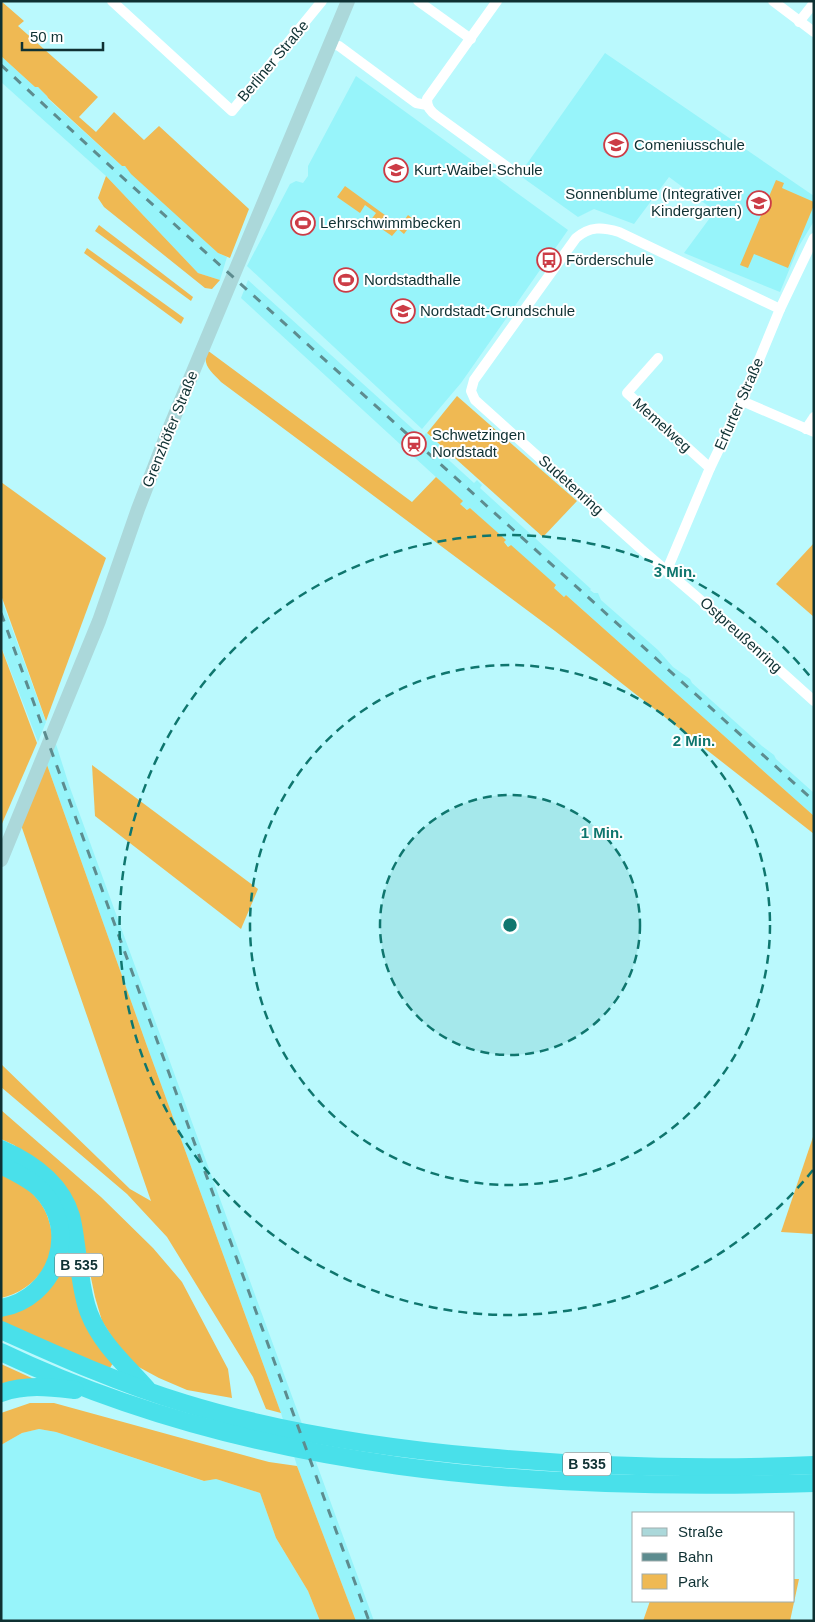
<svg xmlns="http://www.w3.org/2000/svg" width="815" height="1622" viewBox="0 0 815 1622" font-family="Helvetica,sans-serif">
  <rect width="100%" height="100%" fill="#baf9fd"/>
  <g fill="#97f4fa">
    <polygon points="605,53 814,196 814,221 799,246 780,292 684,253 715,211 669,177 634,224 594,209 578,217 519,175"/>
    <polygon points="1,56 35,87 38,87 47,96 48,99 122,166 125,166 218,253 227,257 220,280 198,273 106,176 1,82"/>
    <polygon points="356,76 568,230 461,383 422,429 247,266 290,184 296,181 303,183 308,176 308,166"/>
    <polygon points="248,280 413,429 423,437 426,433 443,448 440,452 474,483 477,480 482,485 480,488 591,589 590,590 594,593 598,593 601,600 658,650 673,667 690,679 692,683 762,746 774,755 776,759 814,793 814,816 566,595 564,597 553,588 556,586 510,545 509,547 504,542 505,540 470,508 468,510 459,504 462,501 241,298"/>
    <polygon points="1,598 46,722 38,742 1,646"/>
    <polygon points="55,741 69,785 374,1621 356,1621 297,1466 281,1413 147,1046 46,762"/>
    <polygon points="39,1429 56,1432 203,1481 216,1479 260,1493 276,1538 308,1591 320,1621 1,1621 1,1445 22,1433"/>
  </g>
  <g fill="#efb953">
    <polygon points="1,1 24,21 18,26 98,97 79,117 96,132 114,112 144,140 159,126 249,209 230,258 218,253 131,174 125,166 122,166 48,98 47,96 38,87 35,87 1,56"/>
    <polygon points="106,176 198,273 220,280 212,289 205,288 104,207 98,198"/>
    <polygon points="776,180 784,183 782,188 814,202 814,205 788,268 754,254 748,268 740,265"/>
    <polygon points="345,186 400,226 408,215 418,223 414,228 410,226 404,234 398,229 392,236 370,221 376,213 365,205 360,213 337,197"/>
    <polygon points="99,225 193,297 191,301 95,231"/>
    <polygon points="87,248 184,318 181,324 84,253"/>
    <path d="M207 350 412 502 436 477 463 501 460 504 467 510 470 508 506 540 504 542 508 547 511 545 556 585 554 588 564 597 566 595 814 816V834L555 631 221 382C211 371 202 366 207 350Z"/>
    <polygon points="457,396 577,501 543,537 427,433"/>
    <polygon points="1,482 106,558 46,721 1,595"/>
    <polygon points="814,543 814,617 776,584"/>
    <polygon points="1,647 37,743 1,826"/>
    <polygon points="46,762 147,1046 281,1413 266,1409 253,1377 167,1237 127,1194 1,1087 1,1064 130,1189 151,1201 21,825"/>
    <polygon points="92,765 258,889 241,929 95,816"/>
    <polygon points="1,1110 101,1197 153,1248 182,1282 228,1369 232,1398 187,1390 159,1378 135,1365 117,1345 102,1321 95,1297 80,1225 36,1162 14,1145 1,1139"/>
    <polygon points="814,1134 814,1234 781,1232"/>
    <path d="M1 1173C29 1187 48 1202 52 1235 52 1240 54 1246 53 1251 51 1256 46 1262 44 1268 35 1283 19 1294 1 1298Z"/>
    <polygon points="51,1192 113,1363 110,1368 97,1364 1,1322 1,1312 8,1311 64,1246"/>
    <polygon points="1,1364 34,1379 1,1389"/>
    <polygon points="30,1403 54,1403 269,1462 297,1466 356,1621 320,1621 308,1591 276,1538 260,1493 216,1479 204,1481 56,1432 39,1429 22,1433 1,1445 1,1413"/>
    <polygon points="794,1579 799,1579 790,1621 643,1621 650,1601 794,1601"/>
  </g>
  <polygon fill="#ca78d9" points="298,211 316,225 309,235 290,221"/>
  <g fill="none" stroke-linecap="round" stroke-linejoin="round">
    <g stroke="#fff" stroke-width="10">
      <polyline points="112,1 232,111 322,1"/>
      <polyline points="418,1 471,39"/>
      <path d="M497 1 427 99C427 107 430 111 437 116L510 169"/>
      <polyline points="773,1 814,32"/>
      <polyline points="799,22 814,3"/>
      <polyline points="332,44 339,46 416,103 427,105"/>
      <path d="M780 309 619 232C602 227 590 226 576 238L474 380 471 391 475 400 641 549 725 621 814 701"/>
      <polyline points="658,358 627,393 710,468"/>
      <polyline points="742,401 814,432"/>
      <polyline points="806,429 814,417"/>
      <polyline points="667,570 710,468 742,401 780,309 814,238"/>
    </g>
    <polyline stroke="#abd8da" stroke-width="14" points="1,860 99,621 138,509 167,434 348,1"/>
    <g stroke="#49e0ea" stroke-width="18">
      <path d="M1 1149C31 1162 61 1183 71 1216 75 1231 76 1249 79 1265 81 1281 83 1298 89 1313 101 1344 126 1365 147 1389"/>
      <path d="M1 1165C14 1172 30 1179 40 1189 81 1230 56 1298 1 1308"/>
      <path d="M1 1330C61 1357 121 1384 184 1403 281 1433 383 1448 484 1457 594 1467 704 1470 814 1465"/>
      <path d="M1 1352C252 1472 539 1492 814 1483"/>
      <path d="M1 1393C26 1384 49 1387 75 1390"/>
    </g>
    <g stroke="#5d8c8f" stroke-width="3" stroke-dasharray="9 9" stroke-linecap="butt">
      <polyline points="1,65 121,176 814,801"/>
      <polyline points="1,613 369,1621"/>
    </g>
  </g>
  <circle cx="510" cy="925" r="130" fill="#0f766e" fill-opacity=".12"/>
  <g fill="none" stroke="#0f766e" stroke-width="2.5" stroke-dasharray="9 6">
    <circle cx="510" cy="925" r="130"/>
    <circle cx="510" cy="925" r="260"/>
    <path d="M813 1170A390 390 0 1 1 813 680"/>
  </g>
  <defs>
    <g id="school-ring" transform="scale(1.25)"><circle r="9.5" fill="#fff" stroke="#cc3c46" stroke-width="1.5"/><path d="M0-5L7-2L0 1L-7-2ZM-4 1L0 2.5L4 1V4Q0 6-4 4Z" fill="#cc3c46"/></g>
    <g id="stadium-ring" transform="scale(1.25)"><circle r="9.5" fill="#fff" stroke="#cc3c46" stroke-width="1.5"/><path d="M0-5a6.5 5 0 1 0 0 10a6.5 5 0 1 0 0-10ZM-3.5-1.8h7v3.6h-7Z" fill="#cc3c46"/></g>
    <g id="bus-ring" transform="scale(1.25)"><circle r="9.5" fill="#fff" stroke="#cc3c46" stroke-width="1.5"/><path d="M-5-6H5V4H4V6H2V4H-2V6H-4V4H-5ZM-3.5-4V0h7V-4ZM-3.5 1.2v1.5H-2V1.2ZM2 1.2v1.5H3.5V1.2Z" fill="#cc3c46"/></g>
    <g id="station-ring" transform="scale(1.25)"><circle r="9.5" fill="#fff" stroke="#cc3c46" stroke-width="1.5"/><path d="M-3-6H3Q5-6 5-4V2Q5 4 3 4L4.5 6H3L1.5 4h-3L-3 6H-4.5L-3 4Q-5 4-5 2V-4Q-5-6-3-6ZM-3.5-4v3h7v-3ZM-3.5 1v1.5H-2V1ZM2 1v1.5H3.5V1Z" fill="#cc3c46"/></g>
  </defs>
  <g fill-rule="evenodd">
    <use href="#school-ring" x="616" y="145"/>
    <use href="#school-ring" x="396" y="170"/>
    <use href="#school-ring" x="759" y="203"/>
    <use href="#stadium-ring" x="303" y="223"/>
    <use href="#bus-ring" x="549" y="260"/>
    <use href="#stadium-ring" x="346" y="280"/>
    <use href="#school-ring" x="403" y="311"/>
    <use href="#station-ring" x="414" y="444"/>
  </g>
  <g text-anchor="middle" stroke-width="4" stroke-linejoin="round" paint-order="stroke">
    <g fill="#fff" stroke="#576f70" stroke-width="1">
      <rect x="55" y="1253.5" width="48" height="23" rx="4"/>
      <rect x="563" y="1452.5" width="48" height="23" rx="4"/>
    </g>
    <g font-size="14" font-weight="bold" fill="#0f3133">
      <text x="79" y="1270">B 535</text>
      <text x="587" y="1469">B 535</text>
    </g>
    <g font-size="15" fill="#0f3133" stroke="#fff">
      <text transform="translate(273 61) rotate(-50)" y="5">Berliner Straße</text>
      <text transform="translate(739 404) rotate(-66)" y="5">Erfurter Straße</text>
      <text transform="translate(662 425) rotate(42)" y="5">Memelweg</text>
      <text transform="translate(170 429) rotate(-68)" y="5">Grenzhöfer Straße</text>
      <text transform="translate(571 485) rotate(42)" y="5">Sudetenring</text>
      <text transform="translate(741 635) rotate(42)" y="5">Ostpreußenring</text>
    </g>
    <g font-size="15" fill="#0f3133" stroke="#fff" text-anchor="start">
      <text x="634" y="150">Comeniusschule</text>
      <text x="414" y="175">Kurt-Waibel-Schule</text>
      <text x="742" y="199" text-anchor="end">Sonnenblume (Integrativer<tspan x="742" dy="17">Kindergarten)</tspan></text>
      <text x="320" y="228">Lehrschwimmbecken</text>
      <text x="566" y="265">Förderschule</text>
      <text x="364" y="285">Nordstadthalle</text>
      <text x="420" y="316">Nordstadt-Grundschule</text>
      <text x="432" y="440">Schwetzingen<tspan x="432" dy="17">Nordstadt</tspan></text>
    </g>
  </g>
  <circle cx="510" cy="925" r="8" fill="#0f766e" stroke="#fff" stroke-width="2.5"/>
  <g font-size="15" text-anchor="middle" font-weight="bold" fill="#0f766e" stroke="#fff" stroke-width="4" stroke-linejoin="round" paint-order="stroke">
    <text x="675" y="577">3 Min.</text>
    <text x="694" y="746">2 Min.</text>
    <text x="602" y="838">1 Min.</text>
  </g>
  <rect width="815" height="1622" fill="none" stroke="#0f3133" stroke-width="5"/>
  <rect x="632" y="1512" width="162" height="90" fill="#ffffff" stroke="#9fadad"/>
  <rect x="642" y="1528" width="25" height="8" fill="#abd8da" stroke="#9fadad"/>
  <text x="678" y="1537" font-size="15" fill="#0f3133">Straße</text>
  <rect x="642" y="1553" width="25" height="8" fill="#5d8c8f" stroke="#9fadad"/>
  <text x="678" y="1562" font-size="15" fill="#0f3133">Bahn</text>
  <rect x="642" y="1574" width="25" height="15" fill="#efb953" stroke="#9fadad"/>
  <text x="678" y="1587" font-size="15" fill="#0f3133">Park</text>
  <path d="M22 42v8h81v-8" fill="none" stroke="#0f3133" stroke-width="2.5"/>
  <text x="30" y="42" font-size="15" fill="#0f3133" stroke="#ffffff" stroke-width="4" paint-order="stroke">50 m</text>
</svg>
